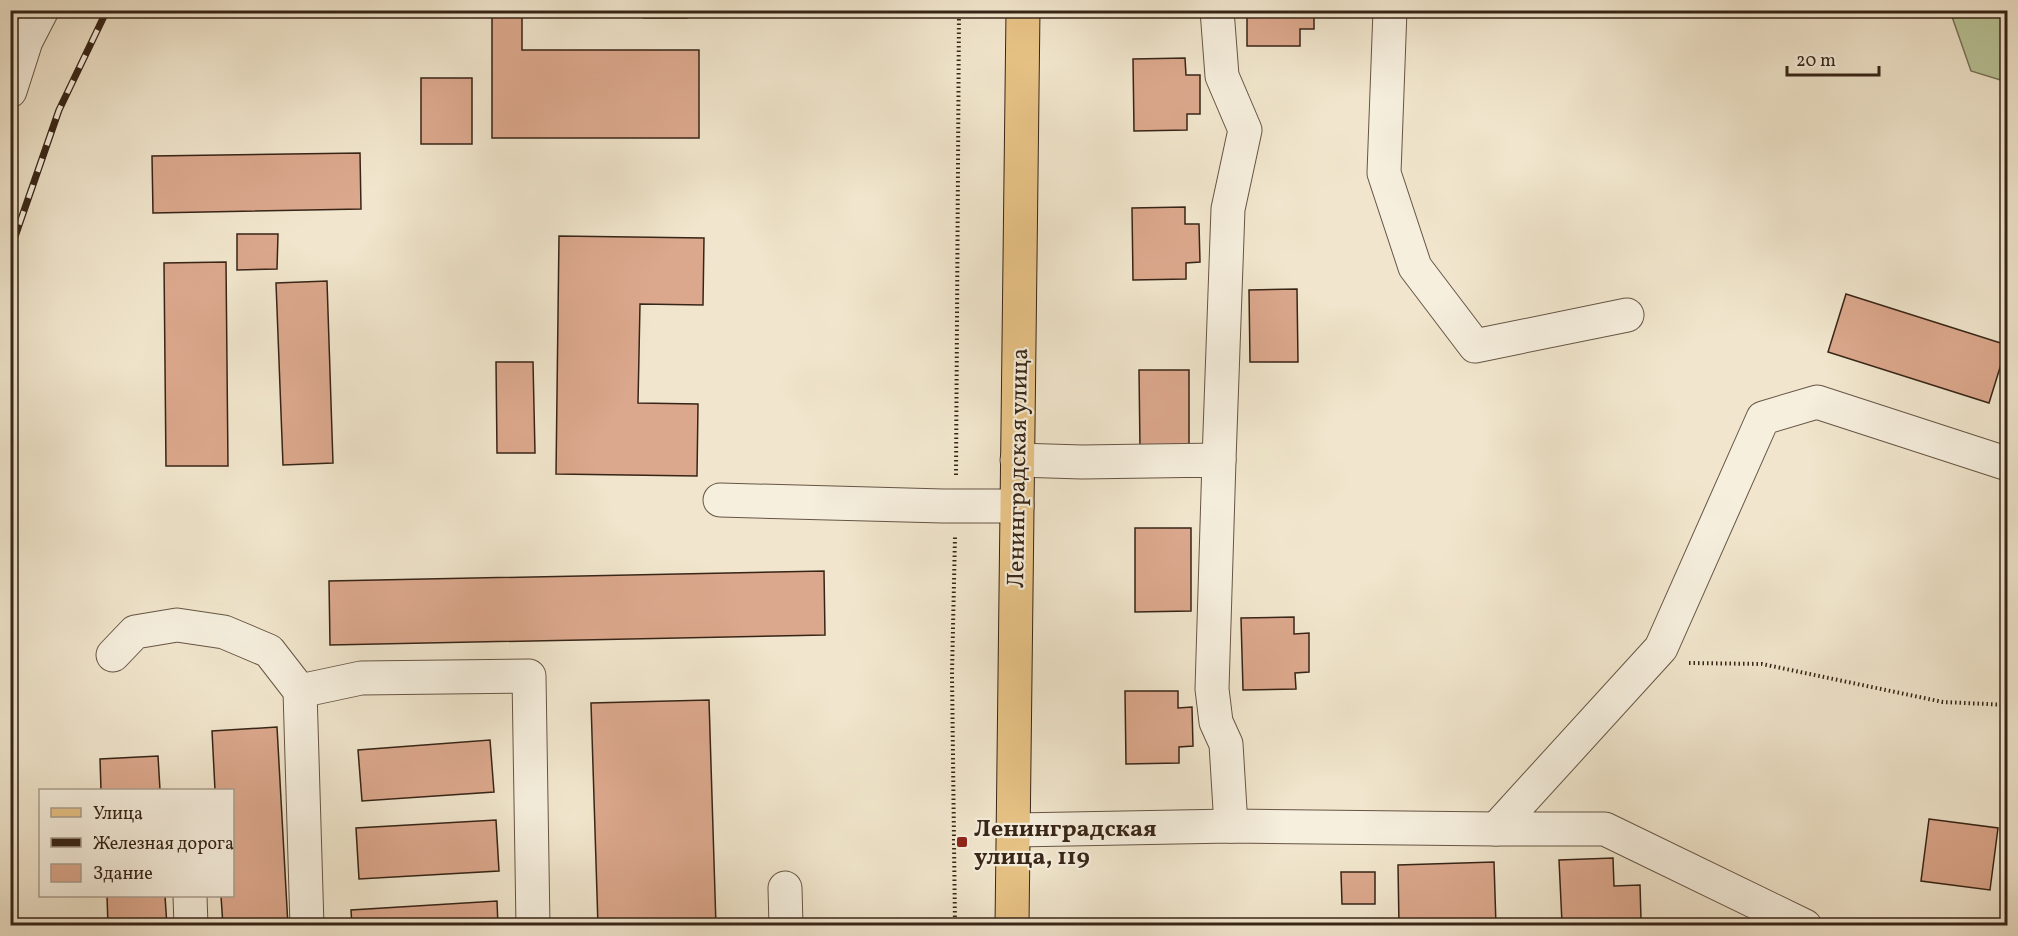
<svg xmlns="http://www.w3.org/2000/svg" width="2018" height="936" viewBox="0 0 2018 936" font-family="Vollkorn,serif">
  <rect width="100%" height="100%" fill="#f1e6cd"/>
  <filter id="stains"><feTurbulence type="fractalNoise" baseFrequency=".00333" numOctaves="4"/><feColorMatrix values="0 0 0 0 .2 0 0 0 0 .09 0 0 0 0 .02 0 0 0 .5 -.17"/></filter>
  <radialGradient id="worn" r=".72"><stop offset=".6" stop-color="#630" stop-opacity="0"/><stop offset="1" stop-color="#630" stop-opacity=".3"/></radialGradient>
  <polygon fill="#b9c599" stroke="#787558" stroke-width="1.5" points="1950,11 2007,11 2007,82 1971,71"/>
  <g fill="#dca88d" stroke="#372517" stroke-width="1.5">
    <rect x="644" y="10" width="43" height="8"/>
    <polygon points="1247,10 1314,10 1314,29 1300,29 1300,46 1247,46"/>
    <polygon points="492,14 522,14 522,50 699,50 699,138 492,138"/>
    <polygon points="1185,58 1186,75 1200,75 1200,114 1187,114 1187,130 1134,131 1133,59"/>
    <rect x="421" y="78" width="51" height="66"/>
    <polygon points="360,153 361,209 153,213 152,156"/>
    <polygon points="1185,207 1185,224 1199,224 1200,262 1186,263 1186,279 1133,280 1132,208"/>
    <polygon points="237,234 278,234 277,269 237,270"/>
    <polygon points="559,236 704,238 703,305 640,304 638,403 698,404 697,476 556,474"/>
    <polygon points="226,262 228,466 166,466 164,263"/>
    <polygon points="327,281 333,463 283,465 276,283"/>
    <polygon points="1297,289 1298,362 1250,362 1249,290"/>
    <polygon points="1846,294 2007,345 1989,403 1828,352"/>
    <polygon points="496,362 533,362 535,453 497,453"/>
    <polygon points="1139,370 1189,370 1189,449 1140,449"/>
    <polygon points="1135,528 1191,528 1191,611 1135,612"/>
    <polygon points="824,571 825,635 330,645 329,581"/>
    <polygon points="1294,617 1294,634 1309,633 1309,672 1295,673 1296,689 1243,690 1241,618"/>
    <polygon points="1125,691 1178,691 1178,708 1192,707 1193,746 1179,747 1179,763 1126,764"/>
    <polygon points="709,700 716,926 598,926 591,703"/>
    <polygon points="277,727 288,926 223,926 221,896 232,896 232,790 215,790 212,731"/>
    <polygon points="490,740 494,792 362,801 358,750"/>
    <polygon points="158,756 160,790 101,790 100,759"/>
    <polygon points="1929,819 1998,828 1990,890 1921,881"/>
    <polygon points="496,820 499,871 359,879 356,828"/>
    <polygon points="1613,858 1614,886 1640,885 1641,919 1562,923 1559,860"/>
    <polygon points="1494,862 1496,926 1399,926 1398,865"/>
    <polygon points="1341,872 1375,872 1375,904 1342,904"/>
    <polygon points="107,896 165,896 167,926 108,926"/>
    <polygon points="497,901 498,926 352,926 351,910"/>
  </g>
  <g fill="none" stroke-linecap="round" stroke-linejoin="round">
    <g stroke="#654" stroke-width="35">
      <g id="minor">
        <polyline points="1217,10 1222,76 1245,130 1228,209 1219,460"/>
        <polyline points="1390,10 1384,173 1415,267 1475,346 1627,315"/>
        <polyline points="10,91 26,41 42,10"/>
        <polyline points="1017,460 1082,462 1219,460 1212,689 1216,722 1226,744 1231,826"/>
        <polyline points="720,500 943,506 1017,506"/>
        <polyline points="113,655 135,632 177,625 224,632 269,651 300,691 307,926"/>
        <polyline points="300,691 361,678 529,676 533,926"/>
        <polyline points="1013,830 1231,826 1496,829"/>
        <polyline points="785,888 786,926"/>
        <polyline points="190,896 191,926"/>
        <polyline points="1805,926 1605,829 1496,829 1661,648 1763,418 1817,402 2008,464"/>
      </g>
    </g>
    <g stroke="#372517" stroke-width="35">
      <polyline id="major" points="1012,926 1023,10"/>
    </g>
    <g stroke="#372517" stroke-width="4" stroke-dasharray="1.5 3" stroke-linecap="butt">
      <polyline points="956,475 959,10"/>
      <polyline points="1689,663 1762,664 1943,702 2008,705"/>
      <polyline points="955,926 952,674 955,536"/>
    </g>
    <use href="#minor" stroke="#f6efde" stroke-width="33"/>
    <use href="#major" stroke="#e8c386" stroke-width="33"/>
    <g stroke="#372517" stroke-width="7">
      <polyline id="rail" points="10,251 59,110 107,10"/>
    </g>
    <use href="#rail" stroke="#f6efde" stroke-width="4.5" stroke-dasharray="14" stroke-linecap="butt"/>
  </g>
  <rect fill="#8f2418" stroke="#f6efde" stroke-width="2" x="956" y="836" width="12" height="12" rx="3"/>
  <g text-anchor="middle" stroke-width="4.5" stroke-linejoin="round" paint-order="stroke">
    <g font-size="24" fill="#372517" stroke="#f6efde">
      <text transform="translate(1017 468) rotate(-89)" y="8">Ленинградская улица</text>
    </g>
    <g font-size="24" font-weight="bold" fill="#372517" stroke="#f6efde" text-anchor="start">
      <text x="974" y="836">Ленинградская<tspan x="974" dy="28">улица, 119</tspan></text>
    </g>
  </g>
  <rect width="2018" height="936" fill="none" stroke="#f1e6cd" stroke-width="36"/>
  <rect x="12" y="12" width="1994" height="912" fill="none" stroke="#372517" stroke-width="3"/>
  <rect x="18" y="18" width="1982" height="900" fill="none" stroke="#372517" stroke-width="1.5"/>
  <rect x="39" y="789" width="195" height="108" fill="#f6efde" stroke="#aa9e8e" stroke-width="1.5"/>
  <rect x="51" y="808" width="30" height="9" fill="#e8c386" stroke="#aa9e8e" stroke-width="1.5"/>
  <text x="93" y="819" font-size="18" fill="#372517">Улица</text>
  <rect x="51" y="838" width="30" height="9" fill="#372517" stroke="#aa9e8e" stroke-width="1.5"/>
  <text x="93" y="849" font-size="18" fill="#372517">Железная дорога</text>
  <rect x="51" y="864" width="30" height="18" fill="#dca88d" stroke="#aa9e8e" stroke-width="1.5"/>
  <text x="93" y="879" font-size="18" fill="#372517">Здание</text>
  <path d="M1787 66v9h92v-9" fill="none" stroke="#372517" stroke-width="3"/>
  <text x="1796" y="66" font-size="18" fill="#372517" stroke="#f6efde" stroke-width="4.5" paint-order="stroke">20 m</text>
  <rect width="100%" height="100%" filter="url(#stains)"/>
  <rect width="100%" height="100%" fill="url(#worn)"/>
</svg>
